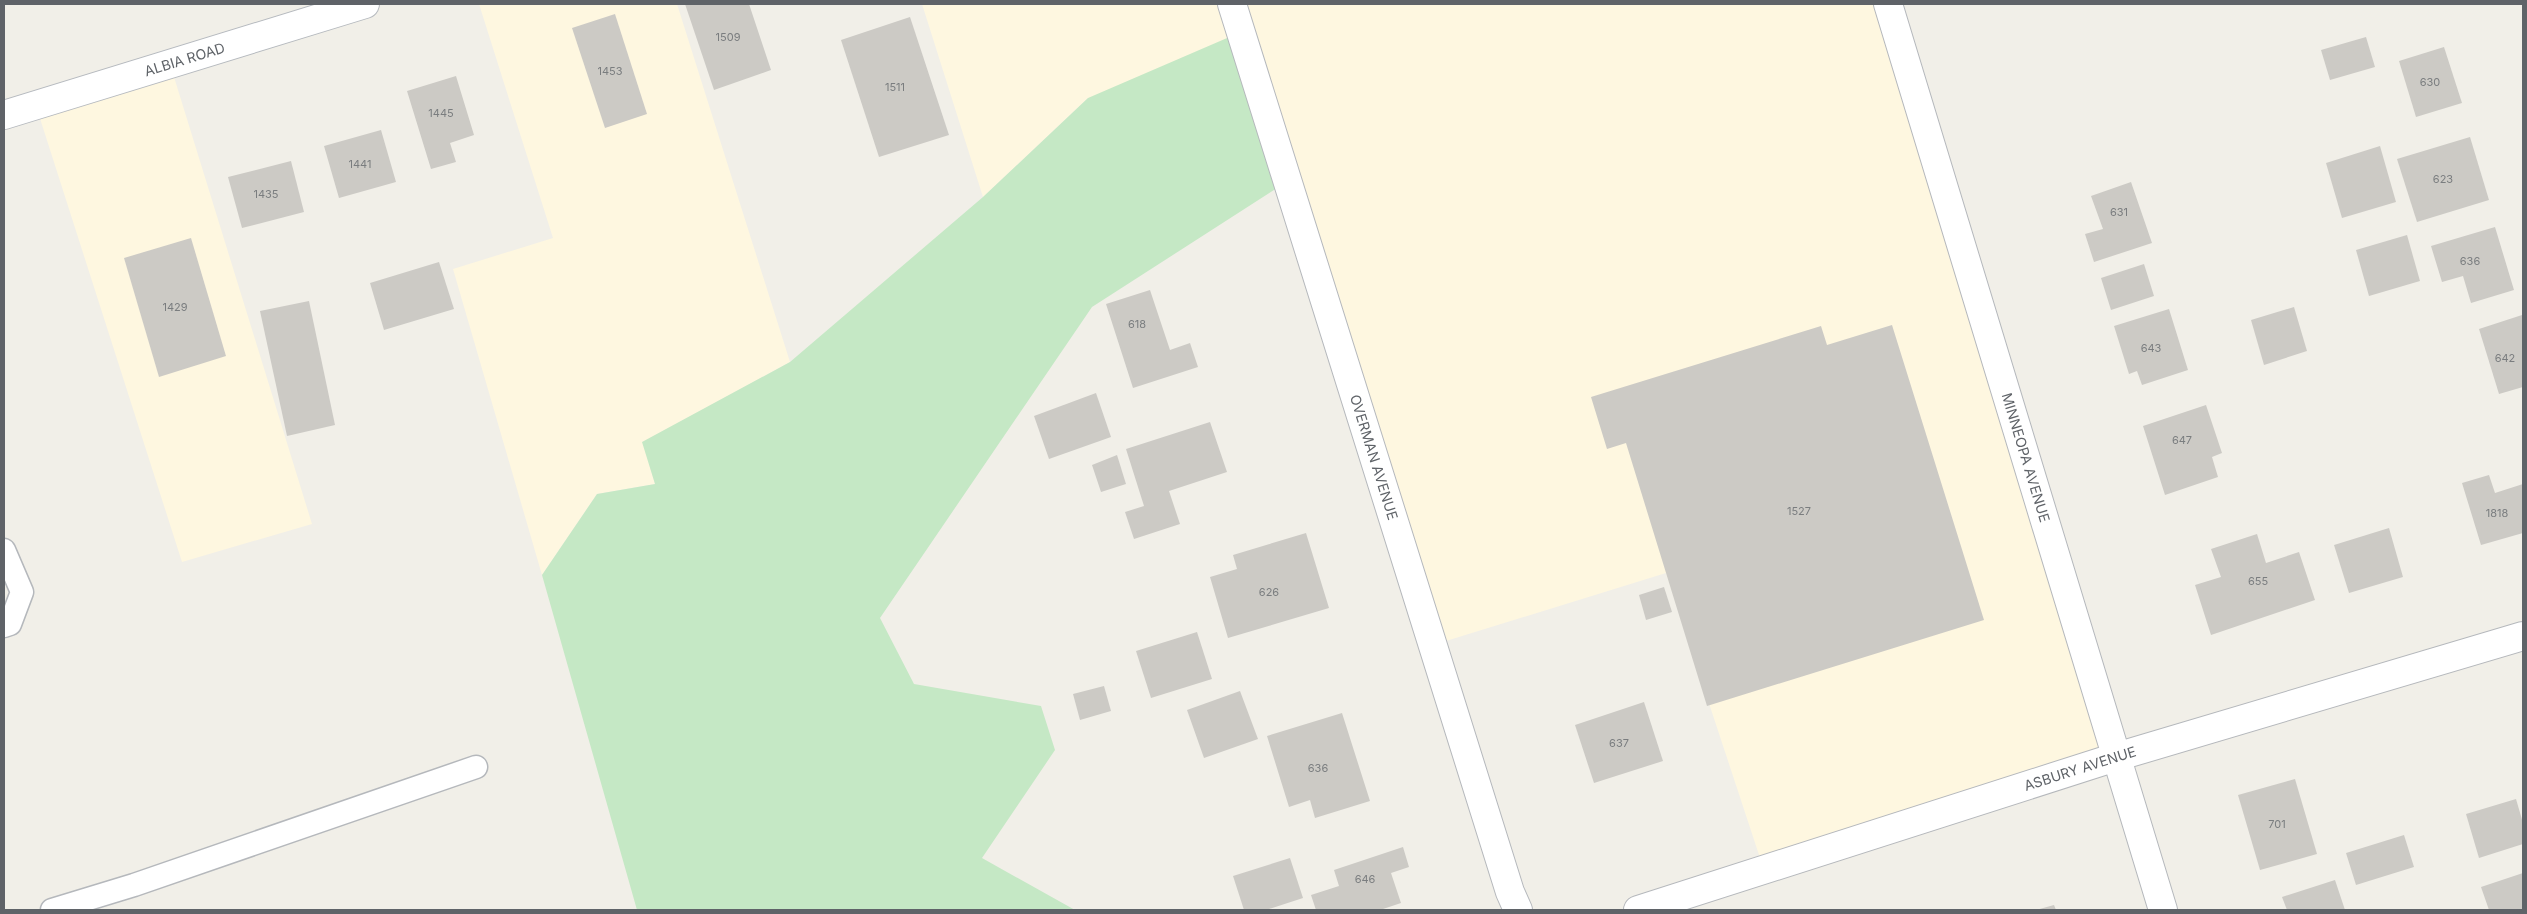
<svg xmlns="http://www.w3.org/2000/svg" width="2527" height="914" viewBox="0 0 2527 914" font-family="Inter,sans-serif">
  <rect width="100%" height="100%" fill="#f1efe8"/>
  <g fill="#fef7e0">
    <polygon points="479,4 677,4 790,362 643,442 655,484 597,494 542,575 453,269 553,238"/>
    <polygon points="922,4 1888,4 2116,757 1764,870 1666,573 1433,645 1303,200 1088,98 983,197"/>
    <polygon points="170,64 312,524 182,562 36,106"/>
  </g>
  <polygon fill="#c5e8c5" points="1241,32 1288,181 1092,307 880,618 914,684 1041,706 1055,750 982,858 1075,910 637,910 542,575 597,494 655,484 642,442 790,362 983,197 1088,98"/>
  <g fill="#cccac5">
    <polygon points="685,4 749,4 771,70 714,90"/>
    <polygon points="615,14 647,114 605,128 572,28"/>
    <polygon points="910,17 949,135 879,157 841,40"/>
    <polygon points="2366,37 2375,67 2330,80 2321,50"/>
    <polygon points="2444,47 2462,103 2416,117 2399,61"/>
    <polygon points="456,76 474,135 450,143 456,162 431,169 407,91"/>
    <polygon points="381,130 396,182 339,198 324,146"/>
    <polygon points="2470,137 2489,200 2417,222 2397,159"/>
    <polygon points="2380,146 2396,202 2342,218 2326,163"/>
    <polygon points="291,161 304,212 242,228 228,177"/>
    <polygon points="2131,182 2152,243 2094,262 2085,234 2103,229 2091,196"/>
    <polygon points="2495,227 2514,290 2471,303 2463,276 2442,282 2431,246"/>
    <polygon points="2407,235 2420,281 2369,296 2356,250"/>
    <polygon points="191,238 226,356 159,377 124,258"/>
    <polygon points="439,262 454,309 384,330 370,283"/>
    <polygon points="2144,264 2154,296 2111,310 2101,278"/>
    <polygon points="1150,290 1170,350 1190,343 1198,367 1133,388 1106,304"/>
    <polygon points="309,301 335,425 287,436 260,311"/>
    <polygon points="2294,307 2307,351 2264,365 2251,320"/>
    <polygon points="2169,309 2188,370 2142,385 2137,371 2129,374 2114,326"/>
    <polygon points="2522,315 2523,387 2499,394 2479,329"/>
    <polygon points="1892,325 1984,620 1707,706 1626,443 1607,449 1591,397 1821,326 1827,345"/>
    <polygon points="1096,393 1111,437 1049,459 1034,416"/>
    <polygon points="2206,405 2222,453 2212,457 2218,477 2165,495 2143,426"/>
    <polygon points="1210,422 1227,472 1169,491 1180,524 1134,539 1125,512 1144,506 1126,449"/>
    <polygon points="1117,455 1126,484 1101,492 1092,465"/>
    <polygon points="2489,475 2495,493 2523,484 2523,533 2481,545 2462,483"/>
    <polygon points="2389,528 2403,577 2349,593 2334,545"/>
    <polygon points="1306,533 1329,608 1228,638 1210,577 1237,569 1233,555"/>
    <polygon points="2257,534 2266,563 2299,552 2315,600 2211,635 2195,585 2221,577 2211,549"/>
    <polygon points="1664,587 1672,612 1646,620 1639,595"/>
    <polygon points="1197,632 1212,679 1151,698 1136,651"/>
    <polygon points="1104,686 1111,711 1080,720 1073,694"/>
    <polygon points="1240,691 1258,739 1204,758 1187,710"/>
    <polygon points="1644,702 1663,761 1594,783 1575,725"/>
    <polygon points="1342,713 1370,801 1315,818 1310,800 1289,807 1267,736"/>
    <polygon points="2295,779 2317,854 2260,870 2238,795"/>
    <polygon points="2516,799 2523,823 2523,844 2479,858 2466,814"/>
    <polygon points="2404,835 2414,867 2356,885 2346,853"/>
    <polygon points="1403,847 1409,867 1391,873 1401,903 1380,910 1316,910 1311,895 1339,886 1334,870"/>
    <polygon points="1290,858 1303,898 1266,910 1244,910 1233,876"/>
    <polygon points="2523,873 2523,910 2489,910 2481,887"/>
    <polygon points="2335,880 2345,910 2287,910 2282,897"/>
    <polygon points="2054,905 2056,910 2036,910"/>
  </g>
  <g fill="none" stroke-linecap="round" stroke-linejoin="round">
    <g stroke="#b5b8bc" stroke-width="25">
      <g id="lane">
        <polyline points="4,550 22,592 10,624 4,626"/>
        <polyline points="52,910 134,885 476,767"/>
      </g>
    </g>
    <g stroke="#b5b8bc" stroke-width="30">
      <g id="street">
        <path id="s1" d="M1232 4 1510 892 1518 910"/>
        <path id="s2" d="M1888 4 2163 910"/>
        <path id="s3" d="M1638 910 2116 757 2523 636"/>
      </g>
    </g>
    <g stroke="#b6babf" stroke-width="30">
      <g id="secondary">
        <path id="s4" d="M4 115 365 4"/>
      </g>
    </g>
    <use href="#lane" stroke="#fff" stroke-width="22"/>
    <use href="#street" stroke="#fff" stroke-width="28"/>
    <use href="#secondary" stroke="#fff" stroke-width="28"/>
  </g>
  <g text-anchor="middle" stroke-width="5" stroke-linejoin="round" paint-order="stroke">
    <g font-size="11" fill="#7a7d7f">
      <text x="728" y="41">1509</text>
      <text x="610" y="75">1453</text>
      <text x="2430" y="86">630</text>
      <text x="895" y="91">1511</text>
      <text x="441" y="117">1445</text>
      <text x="360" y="168">1441</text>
      <text x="2443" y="183">623</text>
      <text x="266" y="198">1435</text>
      <text x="2119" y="216">631</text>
      <text x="2470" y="265">636</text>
      <text x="175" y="311">1429</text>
      <text x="1137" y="328">618</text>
      <text x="2151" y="352">643</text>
      <text x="2505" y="362">642</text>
      <text x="2182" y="444">647</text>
      <text x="1799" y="515">1527</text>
      <text x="2497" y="517">1818</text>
      <text x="2258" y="585">655</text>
      <text x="1269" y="596">626</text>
      <text x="1619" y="747">637</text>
      <text x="1318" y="772">636</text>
      <text x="2277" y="828">701</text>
      <text x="1365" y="883">646</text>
    </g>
    <g font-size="14" fill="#5f6368" stroke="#fff">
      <text dy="5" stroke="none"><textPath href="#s4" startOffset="189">ALBIA ROAD</textPath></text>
      <text dy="5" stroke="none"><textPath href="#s1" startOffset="475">OVERMAN AVENUE</textPath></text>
      <text dy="5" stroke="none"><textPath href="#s2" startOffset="474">MINNEOPA AVENUE</textPath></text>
      <text dy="5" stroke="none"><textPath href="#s3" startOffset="464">ASBURY AVENUE</textPath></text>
    </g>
  </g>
  <rect width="2527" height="914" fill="none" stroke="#5f6368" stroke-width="10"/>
</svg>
